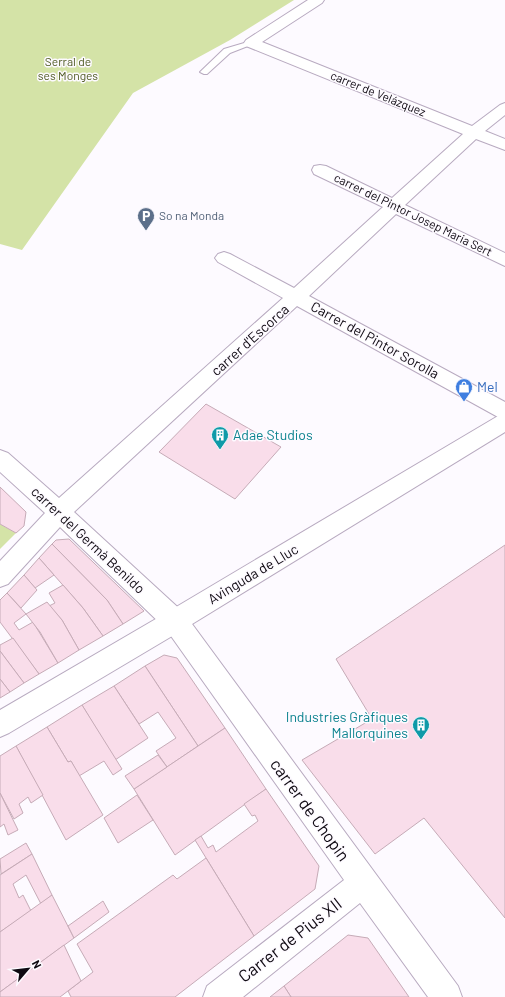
<svg xmlns="http://www.w3.org/2000/svg" width="505" height="997" viewBox="0 0 505 997" font-family="Barlow,sans-serif">
  <rect width="100%" height="100%" fill="#fdfaff"/>
  <g fill="#d4e3a7">
    <polygon points="0,0 294,0 230,40 133,93 22,250 0,244"/>
    <polygon points="0,524 16,533 0,549"/>
  </g>
  <g fill="#f9ddea" stroke="#c6abb7">
    <polygon points="206,404 281,447 235,499 159,452"/>
    <polygon points="0,487 26,512 24,526 16,533 0,524"/>
    <polygon points="69,539 144,611 123,624 107,600 52,544 56,540"/>
    <polygon points="52,544 107,600 123,624 103,636 83,608 39,558"/>
    <polygon points="505,545 505,918 424,818 375,854 302,760 372,719 336,659"/>
    <polygon points="39,558 54,575 35,588 24,575"/>
    <polygon points="24,575 37,590 21,608 7,593"/>
    <polygon points="63,585 83,608 103,636 79,650 62,620 49,606 55,603 49,593"/>
    <polygon points="7,593 26,614 14,623 19,630 33,622 58,663 39,674 0,622 0,600"/>
    <polygon points="47,602 62,620 79,650 58,663 40,632 26,614"/>
    <polygon points="13,638 39,674 24,683 0,651 0,645"/>
    <polygon points="0,651 24,683 10,692 0,679"/>
    <polygon points="164,655 177,658 225,728 198,746 145,666"/>
    <polygon points="145,666 198,746 167,767 156,751 176,738 158,712 139,724 114,686"/>
    <polygon points="0,679 10,692 0,698"/>
    <polygon points="114,686 148,738 115,760 82,705"/>
    <polygon points="82,705 122,769 113,775 104,761 79,776 71,761 68,762 47,727"/>
    <polygon points="47,727 68,762 71,761 103,815 66,840 16,746"/>
    <polygon points="225,728 266,789 175,855 134,789"/>
    <polygon points="16,746 43,795 31,803 28,797 19,804 23,813 14,819 0,793 0,756"/>
    <polygon points="158,755 167,767 134,789 125,776"/>
    <polygon points="266,789 319,866 315,889 254,936 195,840 201,836 208,848 213,845 216,852 258,821 255,815 252,816 244,804"/>
    <polygon points="0,793 18,830 8,835 4,824 0,827"/>
    <polygon points="137,795 153,820 118,843 104,818"/>
    <polygon points="26,843 32,854 1,874 0,859"/>
    <polygon points="32,854 52,895 41,904 26,875 13,884 19,898 23,895 31,911 0,932 0,875"/>
    <polygon points="206,858 254,936 175,997 71,997 68,991 93,972 77,944 173,875 177,879"/>
    <polygon points="52,895 74,938 0,992 0,932"/>
    <polygon points="103,901 109,912 74,938 68,926"/>
    <polygon points="348,935 368,938 409,997 291,997 284,986"/>
    <polygon points="64,945 81,981 60,997 0,997 0,992"/>
    <polygon points="284,986 291,997 270,997"/>
  </g>
  <g fill="none" stroke-linecap="round" stroke-linejoin="round">
    <g stroke="#b8aac0" stroke-width="2">
      <polygon id="service" points="251,41 255,43 253,44 230,53 207,74 204,74 200,72 224,49"/>
    </g>
    <g stroke="#b8aac0" stroke-width="2">
      <polygon id="minor" points="308,0 324,0 322,3 262,42 472,126 500,105 505,103 505,115 485,131 505,139 505,150 476,139 405,205 505,253 505,266 396,214 309,296 505,402 505,419 498,417 297,306 74,512 184,613 458,986 462,997 428,997 360,903 243,997 203,997 207,986 344,880 166,629 60,527 8,584 0,587 0,561 45,513 0,472 0,450 8,453 59,498 283,298 218,262 215,258 218,254 224,252 230,254 294,288 383,207 314,174 312,170 314,166 320,165 326,166 392,198 463,134 246,46 244,43 246,40"/>
    </g>
    <g stroke="#b8aac0" stroke-width="2">
      <polygon id="secondary" points="505,414 505,432 184,629 9,733 0,737 0,710 166,613 498,416"/>
    </g>
    <use href="#service" fill="#fff" fill-rule="evenodd"/>
    <use href="#minor" fill="#fff" fill-rule="evenodd"/>
    <use href="#secondary" fill="#fff" fill-rule="evenodd"/>
  </g>
  <defs>
    <g id="parking-pin" transform="scale(0.9)"><path d="M0 17L-7.5 6A9.5 9.5 0 1 1 7.5 6Z" fill="#5c6f8a" stroke="#fdfaff"/><path d="M-3.5-5.5H1a3.5 3.5 0 0 1 0 7H-1V5.5H-3.5ZM-1-3.4V-.6H.8a1.4 1.4 0 0 0 0-2.8Z" fill="#fff"/></g>
    <g id="shop-pin" transform="scale(0.9)"><path d="M0 17L-7.5 6A9.5 9.5 0 1 1 7.5 6Z" fill="#3f7fe0" stroke="#fdfaff"/><path d="M-5-2.5h2.3a2.7 3.5 0 0 1 5.4 0H5L5.5 6h-11ZM-1.5-2.5h3a1.5 2.3 0 0 0-3 0Z" fill="#fff"/></g>
    <g id="building-pin" transform="scale(0.9)"><path d="M0 17L-7.5 6A9.5 9.5 0 1 1 7.5 6Z" fill="#0f9aa8" stroke="#fdfaff"/><path d="M-4-6H4V6H1V3H-1V6H-4ZM-2.5-4.3h1.7v1.8h-1.7ZM.8-4.3h1.7v1.8H.8ZM-2.5-1h1.7V.8h-1.7ZM.8-1h1.7V.8H.8Z" fill="#fff"/></g>
  </defs>
  <g fill-rule="evenodd">
    <use href="#parking-pin" x="146" y="216"/>
    <use href="#shop-pin" x="464" y="387"/>
    <use href="#building-pin" x="220" y="435"/>
    <use href="#building-pin" x="421" y="725"/>
  </g>
  <g text-anchor="middle" stroke-width="3" stroke-linejoin="round" paint-order="stroke">
    <g font-size="12" fill="#4e5a21" stroke="#fdfaff">
      <text x="68" y="66">Serral de<tspan x="68" dy="14">ses Monges</tspan></text>
    </g>
    <g font-size="12" fill="#0e0911" stroke="#fdfaff">
      <text transform="translate(378 94) rotate(22)" y="4">carrer de Velázquez</text>
      <text transform="translate(413 215) rotate(26)" y="4">carrer del Pintor Josep Maria Sert</text>
    </g>
    <g font-size="12" fill="#4e5e75" stroke="#fdfaff" text-anchor="start">
      <text x="159" y="220">So na Monda</text>
    </g>
    <g font-size="14" fill="#0e0911" stroke="#fdfaff">
      <text transform="translate(250 340) rotate(-42)" y="5">carrer d'Escorca</text>
      <text transform="translate(375 340) rotate(29)" y="5">Carrer del Pintor Sorolla</text>
      <text transform="translate(88 540) rotate(43)" y="5">carrer del Germà Benildo</text>
      <text transform="translate(253 574) rotate(-31)" y="5">Avinguda de Lluc</text>
    </g>
    <g font-size="14" fill="#366cbe" stroke="#fdfaff" text-anchor="start">
      <text x="477" y="392">Mel</text>
    </g>
    <g font-size="14" fill="#0d838f" stroke="#fdfaff" text-anchor="start">
      <text x="233" y="440">Adae Studios</text>
      <text x="408" y="722" text-anchor="end">Industries Gràfiques<tspan x="408" dy="16">Mallorquines</tspan></text>
    </g>
    <g font-size="17" fill="#0e0911" stroke="#fdfaff">
      <text transform="translate(310 810) rotate(54)" y="6">carrer de Chopin</text>
      <text transform="translate(290 940) rotate(-38)" y="6">Carrer de Pius XII</text>
    </g>
  </g>
  <g transform="translate(28 969) rotate(62)" stroke="#fdfaff" stroke-width="3" paint-order="stroke">
  <path d="M0-3L7 15L0 10L-7 15Z" fill="#0e0911"/>
  <text y="-6" font-size="11" font-weight="bold" text-anchor="middle" fill="#0e0911">N</text>
  </g>
</svg>
